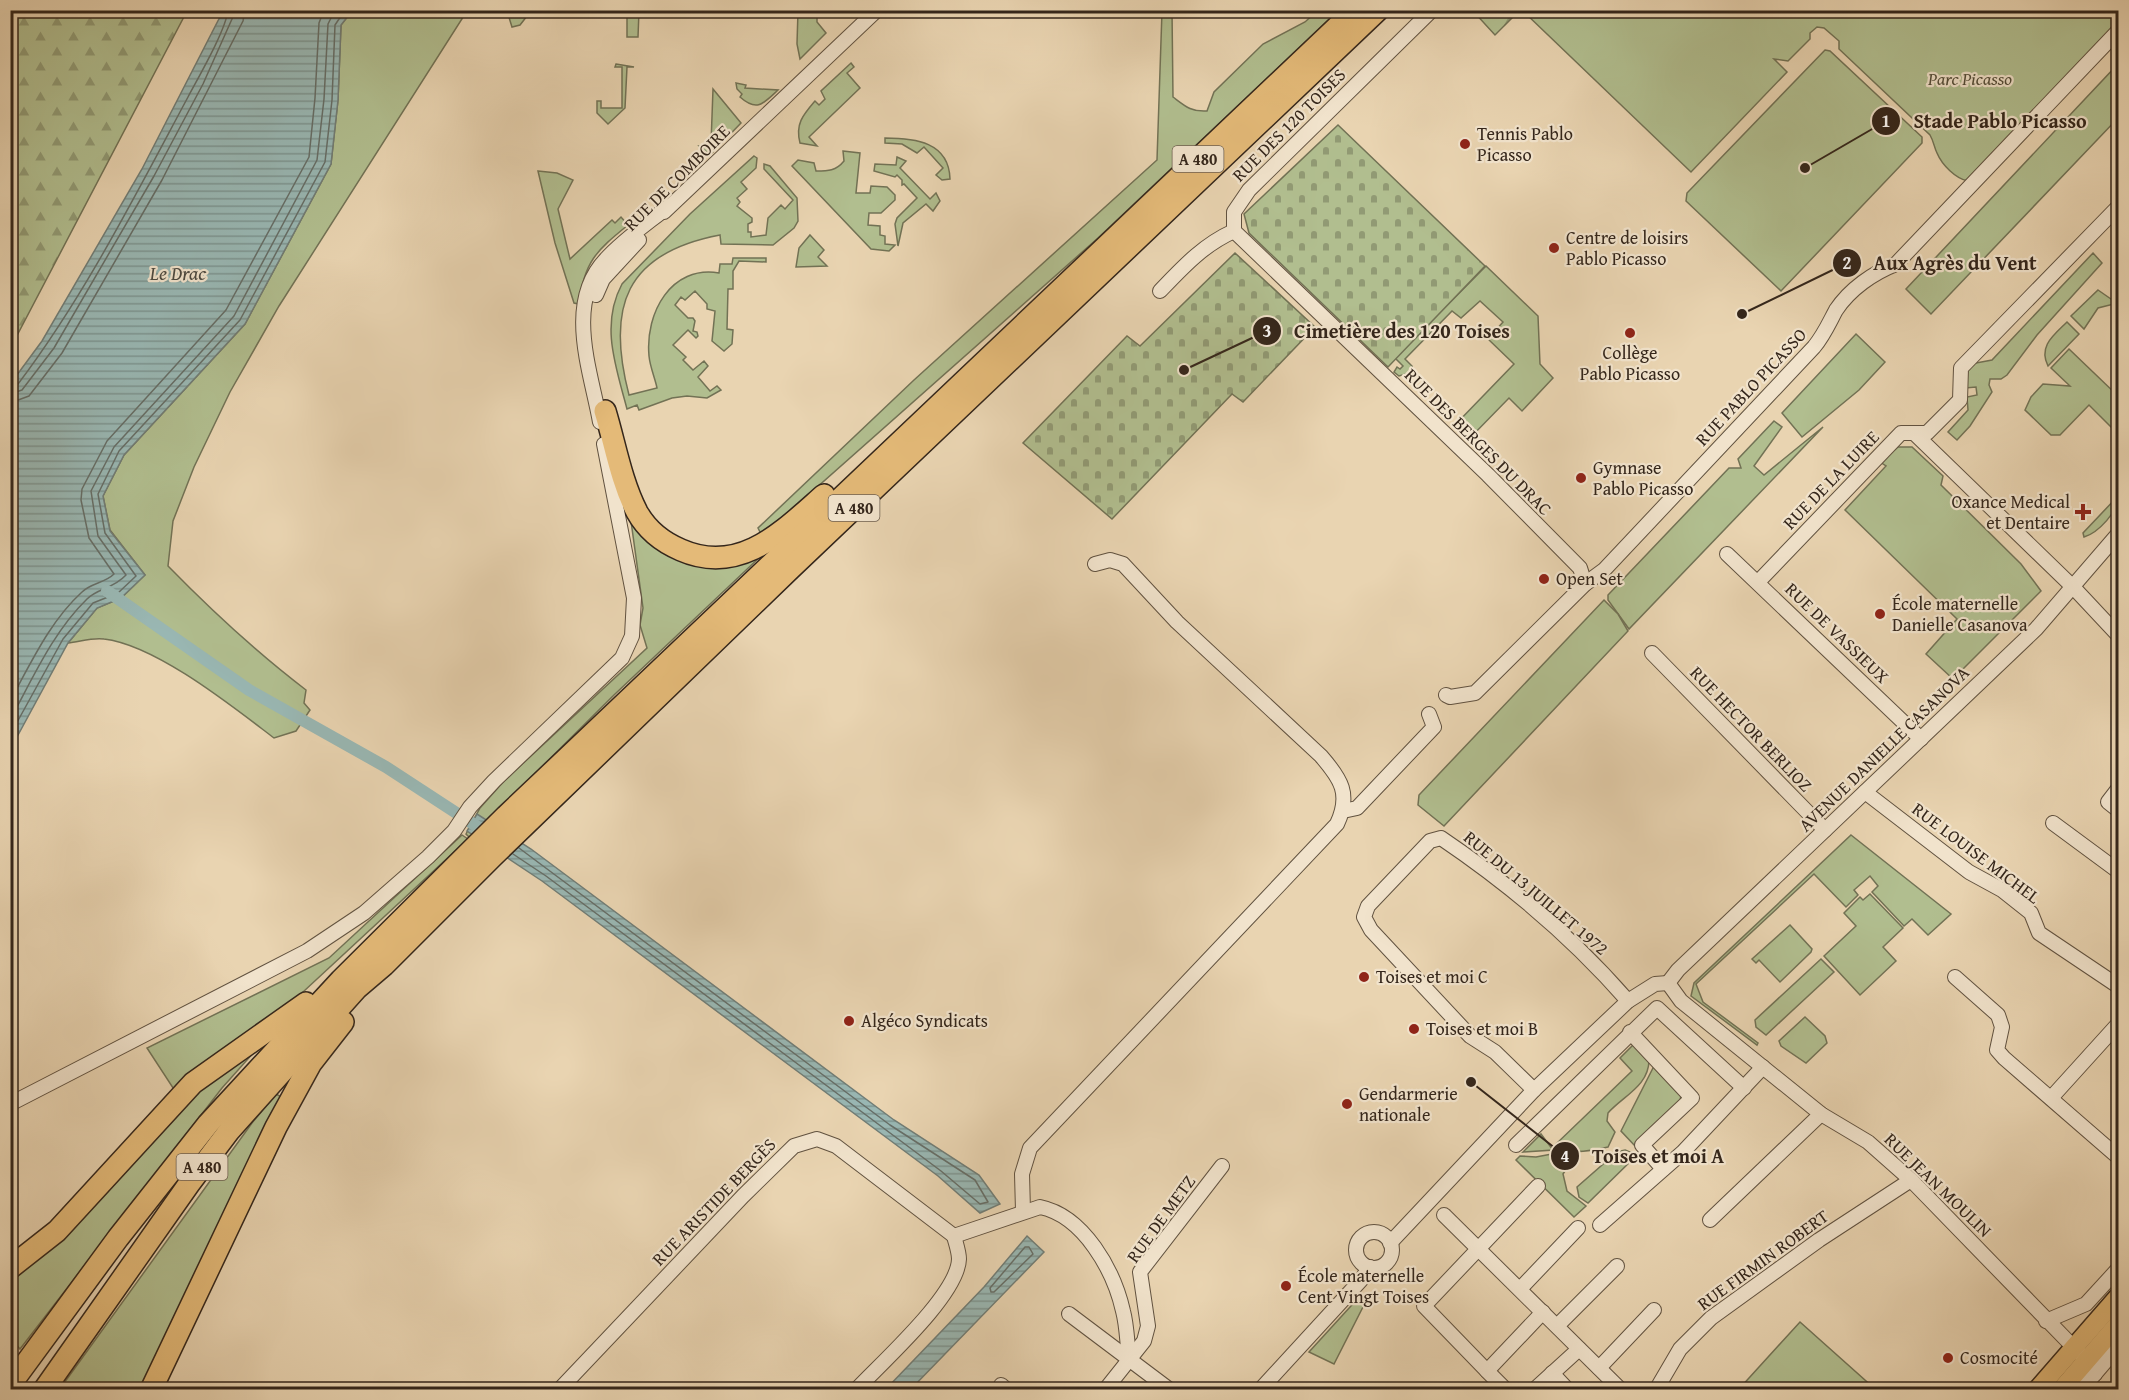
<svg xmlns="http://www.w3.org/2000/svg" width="2129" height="1400" viewBox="0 0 2129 1400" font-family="'Gentium Book Plus',serif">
  <defs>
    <pattern id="forest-firs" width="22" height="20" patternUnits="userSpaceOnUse" patternTransform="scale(1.5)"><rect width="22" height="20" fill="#b1be8f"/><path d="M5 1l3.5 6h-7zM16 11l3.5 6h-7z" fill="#919a74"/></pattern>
    <pattern id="cemetery-stones" width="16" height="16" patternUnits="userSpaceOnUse" patternTransform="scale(1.5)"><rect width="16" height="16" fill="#b1be8f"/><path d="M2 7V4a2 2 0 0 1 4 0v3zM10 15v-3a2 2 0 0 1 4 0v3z" fill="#919a74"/></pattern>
    <pattern id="water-rules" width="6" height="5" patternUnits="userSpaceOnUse" patternTransform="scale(1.5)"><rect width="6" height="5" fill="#99b7b3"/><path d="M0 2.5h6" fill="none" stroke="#7e9591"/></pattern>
  </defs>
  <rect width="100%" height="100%" fill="#e9d4b1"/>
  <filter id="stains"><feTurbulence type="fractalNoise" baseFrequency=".00333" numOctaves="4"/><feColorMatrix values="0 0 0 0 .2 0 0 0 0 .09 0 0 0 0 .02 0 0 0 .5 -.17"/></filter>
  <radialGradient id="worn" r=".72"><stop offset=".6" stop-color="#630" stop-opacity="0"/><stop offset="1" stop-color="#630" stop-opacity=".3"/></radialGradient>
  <g fill="#b1be8f" stroke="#727255" stroke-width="1.5">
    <path d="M2118 10V24L1968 181C1956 179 1942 165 1937 153 1934 147 1934 142 1930 135L1839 49V41L1824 28 1817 27 1810 33V39L1788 61 1774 59 1787 72 1691 172 1523 11Z"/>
    <path d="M352 11H467L279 306 230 392 194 467 173 521 168 566C212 611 256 652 306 690L304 703 310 710 296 731 274 738C233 707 156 645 104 639 93 637 79 642 68 643L97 608 121 598 145 575 110 530 103 496 124 455 245 324 331 164 338 100 341 25Z"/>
    <polygon points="507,11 507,10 531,11 520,25 512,27"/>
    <polygon points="627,11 639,11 638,37 627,37"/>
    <polygon points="798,11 817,11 817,22 826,33 800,59 797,44"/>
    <path d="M1162 11H1172L1173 97C1185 106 1191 112 1207 111L1214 92 1263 44 1305 22 1317 11H1338L1098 238 762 536 758 528 914 380 1157 160Z"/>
    <polygon points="1825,50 1830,51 1922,137 1922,143 1781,291 1686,201 1687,193"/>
    <path d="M851 63 854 67 847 73 860 88 809 137 817 146 800 143C795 124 803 115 815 101L819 105 825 99 821 91Z"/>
    <polygon points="616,64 634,67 627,67 625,108 608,124 597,113 597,101 601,101 601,108 622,108 622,67 615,67"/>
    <polygon points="2118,64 2118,118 1931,314 1906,289"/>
    <path d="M736 83 746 85 745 88 778 90C763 104 757 112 740 97L742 94 737 89Z"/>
    <polygon points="713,89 741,123 710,155 699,146 711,144"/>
    <path d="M885 138C915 138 949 142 950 179L942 180 936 175 943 168 924 147 917 153 902 144 885 143Z"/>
    <path d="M843 151 860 153 856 193H870L871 186 887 187 895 195V200L881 213H869L868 225 880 226V235L885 236V244L895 245 889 251 871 249 792 166 798 160 814 163 816 171C828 171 836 171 844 161Z"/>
    <path d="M754 156 757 158 756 168 741 182 747 189 737 198 740 202 737 206 752 218V222L748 224V232H751V237L766 235 768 218 781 205 785 209 793 200 764 169V164L770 166 797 198 798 221 794 228 773 245 721 244 720 235C625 253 606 307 629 395L657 388C655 378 650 367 649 356 645 313 671 265 719 273L720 264H732L733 258H766V262L739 261 733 271V289H728L727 329 733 330 732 344 724 351 712 341 715 311 707 309V304L695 291 685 300 681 297 675 305 688 318H693L695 321 693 331 697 332 698 336 696 338 688 330 673 345 686 357 683 360 693 370 704 361 708 366 698 377 710 391 717 386 721 390 707 398 687 396 672 398 639 410 637 405 627 409C616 367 600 325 622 284L690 214Z"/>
    <polygon points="897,157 906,161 900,168 930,199 936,193 940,201 933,211 926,204 903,223 898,246 895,224 897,218 917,198 904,184 902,185 902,180 897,175 895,177 874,171 875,164 896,165"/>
    <path d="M538 171 557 173 573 180 558 209 570 259 612 220 615 223 621 217 628 225C596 251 584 262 579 304L574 303 555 243Z"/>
    <polygon points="810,235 824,250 818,257 827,266 796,267 799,248"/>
    <polygon points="2093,253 2102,263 2037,335 2007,375 2001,379 1990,379 1989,385 1992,392 1970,426 1957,440 1948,432 1968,410 1967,397 1977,395 1976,387 1965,388 1965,365 1992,360"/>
    <polygon points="1486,266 1538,316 1540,364 1553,378 1522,411 1509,398 1469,439 1455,425 1514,364 1488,339 1503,322 1480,301 1461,318 1452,311 1405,359 1412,366 1413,372 1399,376 1394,372 1397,367 1400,369 1403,366 1395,358"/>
    <polygon points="2098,290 2111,299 2118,297 2118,303 2098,308 2084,329 2071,316"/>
    <path d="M2067 322 2079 334 2048 366C2038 346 2054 335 2067 322Z"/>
    <polygon points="1856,334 1885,362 1859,390 1802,437 1782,413"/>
    <polygon points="2069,349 2118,396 2118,434 2089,405 2060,435 2051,435 2025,410 2031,397 2043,384 2070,386 2051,368"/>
    <polygon points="1774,421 1782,427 1754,466 1764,475 1823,427 1629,629 1608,600 1608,595 1729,468 1741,468 1738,459"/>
    <polygon points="1898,447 1912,447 1943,476 1941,485 2021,564 2041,591 1953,679 1926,654 1957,619 1845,510 1886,466 1880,462"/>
    <path d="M2118 496C2119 511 2098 533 2084 537L2083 533Z"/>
    <polygon points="630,514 651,539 762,555 614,695 470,838 466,834 480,808 504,781 647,648 640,625 643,608"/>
    <polygon points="1604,600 1618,614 1628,631 1444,826 1418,805 1419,795"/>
    <polygon points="462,835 468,839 303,992 175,1091 147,1048 329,958"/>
    <polygon points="1851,835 1951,914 1928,935 1912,919 1904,926 1872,892 1878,886 1870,876 1854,890 1858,895 1846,907 1814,874 1696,984 1703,1002 1758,1043 1757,1045 1691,996 1694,983"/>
    <polygon points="1870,894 1903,928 1883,947 1896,961 1860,995 1824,956 1856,926 1844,913 1860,897 1863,900"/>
    <polygon points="1790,925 1812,949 1811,952 1780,982 1759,960 1756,963 1752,959"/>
    <polygon points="1821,959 1834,972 1766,1035 1756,1027 1755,1020"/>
    <polygon points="1805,1017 1825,1036 1827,1043 1806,1063 1781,1046 1779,1041"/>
    <path d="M1634 1044 1649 1060C1649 1086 1623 1096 1608 1113L1607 1121 1615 1132 1608 1147C1595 1150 1564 1157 1556 1144L1632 1071 1620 1058Z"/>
    <polygon points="256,1050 222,1088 20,1349 13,1341 11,1343 11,1272 207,1077"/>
    <polygon points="1654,1066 1681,1095 1680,1101 1635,1146 1621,1131"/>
    <polygon points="276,1094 285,1099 143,1389 59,1390 252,1123"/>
    <polygon points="1541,1134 1553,1150 1523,1152"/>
    <polygon points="1625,1150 1637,1155 1588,1203 1579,1197 1577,1187 1617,1152"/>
    <polygon points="1557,1153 1566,1158 1569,1165 1563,1174 1567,1191 1586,1206 1574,1217 1516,1160 1520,1156 1536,1157"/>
    <polygon points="1361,1295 1367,1299 1334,1364 1309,1352"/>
    <polygon points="1800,1322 1875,1389 1739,1389"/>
  </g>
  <g fill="url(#forest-firs)" stroke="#727255" stroke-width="1.5">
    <polygon points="11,10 187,11 11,347 10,11"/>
    <polygon points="1473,11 1519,11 1495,35"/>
  </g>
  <g fill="url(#cemetery-stones)" stroke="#727255" stroke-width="1.5">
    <polygon points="1338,125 1485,266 1388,367 1249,233 1244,214"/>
    <polygon points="1235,253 1315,327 1243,402 1232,394 1112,519 1023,443 1127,336 1140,346"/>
  </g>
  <g fill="url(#water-rules)" stroke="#717d76" stroke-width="1.5">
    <polygon points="223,11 352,11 341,25 338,100 331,164 245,324 124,455 103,496 110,531 145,575 121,598 97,608 68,643 11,748 11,383 42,341 142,169"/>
    <polygon points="477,814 531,849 894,1120 979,1175 1000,1204 980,1213 938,1176 542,881 467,831"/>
    <polygon points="1027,1236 1044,1252 911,1389 886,1389 984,1287"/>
  </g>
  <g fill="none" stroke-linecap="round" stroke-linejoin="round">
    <g stroke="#666e67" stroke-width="1.5">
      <path d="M10 386 18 384C84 297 136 194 188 97 198 78 226 30 228 10"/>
      <polyline points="10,394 22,390 54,348 154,176 203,84 236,10"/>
      <polyline points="10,403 29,396 62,353 162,180 243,21 245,10"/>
      <path d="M10 701C31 663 50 621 82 592 91 583 105 583 114 574L89 538 81 500 82 489 107 441 226 310 309 157 315 98 319 23 324 10"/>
      <path d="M10 720C33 678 53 632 87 599 98 588 113 589 126 575L98 536 91 491 114 447 234 316 317 160 324 99 328 24 335 10"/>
      <polyline points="10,735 63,639 93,603 118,593 136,576 105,533 98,494 119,451 240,320 325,162 332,100 335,25 345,10"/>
      <polyline points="513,854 546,876 941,1171 980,1204 988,1202 975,1180 890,1125 519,848"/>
      <polygon points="1025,1247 1029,1247 1033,1254 994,1292 991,1292 990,1288"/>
    </g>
    <polyline stroke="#99b7b3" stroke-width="12" points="107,591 249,690 386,767 484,831"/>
    <g stroke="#615240" stroke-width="16">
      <g id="minor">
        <polyline points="1432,10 1249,190 1234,212 1234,231 1488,475 1580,568 1585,584"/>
        <polyline points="664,212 877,10"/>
        <path d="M1160 291C1183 267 1203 245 1234 231"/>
        <polyline points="596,295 603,279 639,240"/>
        <path d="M600 422C591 371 564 303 606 259 624 239 648 223 669 206"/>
        <polyline points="1915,434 2074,588 2118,635"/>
        <polyline points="1727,554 1921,739"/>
        <polyline points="1758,582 1901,433 1927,433 1960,400 1961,368 2118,207"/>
        <polyline points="1652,653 1825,830"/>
        <path d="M1446 695 1450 697 1475 693 1585 584 1604 570 1814 347C1824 335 1829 323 1836 310 1850 289 1873 273 1896 264L2118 31"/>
        <polyline points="2118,789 2108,802 2118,810"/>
        <polyline points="1865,792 1969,872 2002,890 2031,913 2039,933 2118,986"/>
        <polyline points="1343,811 1357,808 1434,727 1429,714"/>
        <polyline points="2053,823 2118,871"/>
        <polyline points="1955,977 1998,1015 2002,1027 1997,1050 2004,1058 2118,1157"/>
        <polyline points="1668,983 1678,970 2036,629 2118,534"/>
        <polyline points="1668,983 1681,1001 1821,1114 1868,1142 1911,1180 2086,1360 2095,1374"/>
        <polyline points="1630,1032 1692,1098 1642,1145 1663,1169"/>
        <path d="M1534 1090 1495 1052 1470 1036 1371 930 1364 917 1368 906 1430 841 1441 838C1509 884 1575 940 1628 1001"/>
        <polyline points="2051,1098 2118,1024"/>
        <polyline points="10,1104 307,951 364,913 428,857 454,831 470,807 494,781 622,658 632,636 634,598 604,444"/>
        <polyline points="1516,1145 1657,1008 1744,1088"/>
        <polyline points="1538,1186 1424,1306 1487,1371 1543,1312"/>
        <path d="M1023 1211 1022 1174 1030 1148 1337 824C1351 794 1341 779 1321 756L1177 622 1123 564 1110 560 1095 564"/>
        <polyline points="1444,1215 1621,1390"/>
        <polyline points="1710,1220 1821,1114"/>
        <polyline points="1600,1225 1683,1152 1763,1067"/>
        <circle cx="1374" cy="1250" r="18"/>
        <path d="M954 1236 1040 1207C1084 1216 1114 1271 1123 1311 1127 1326 1127 1342 1129 1357"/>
        <polyline points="1390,1243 1534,1090 1628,1001 1655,984 1668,983"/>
        <polyline points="1520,1289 1578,1228"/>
        <polyline points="1069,1314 1170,1390"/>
        <polyline points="2046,1321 2086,1304 2118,1269"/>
        <polyline points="1557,1326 1617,1266"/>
        <polyline points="1599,1368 1654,1310"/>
        <polyline points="1487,1371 1506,1390"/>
        <polyline points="1552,1373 1568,1390"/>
        <polyline points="1001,1385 1007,1390"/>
        <polyline points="559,1390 743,1196 794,1146 817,1139 836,1146 954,1236"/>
        <path d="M856 1390C881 1363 958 1295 959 1259 959 1252 956 1244 954 1236"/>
        <polyline points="1105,1390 1144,1341 1148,1326 1140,1272 1222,1166"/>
        <polyline points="1260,1390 1361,1280 1370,1267"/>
        <polyline points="1534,1390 1579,1349"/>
        <polyline points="1656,1390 1680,1349 1711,1318 1819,1240 1911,1180"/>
        <polyline points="2081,1390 2118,1347"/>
      </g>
    </g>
    <g stroke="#34261b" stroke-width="21">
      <g id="major">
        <polyline points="2037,1390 2118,1297"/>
        <polyline points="2061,1390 2118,1324"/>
      </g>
    </g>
    <g stroke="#34261b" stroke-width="24">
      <g id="highway">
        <path d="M605 411C615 444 621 481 637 512 647 530 662 542 681 550 740 576 783 531 824 495"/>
        <polyline points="10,1268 57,1231 193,1083 306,1003"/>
        <polyline points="10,1385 118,1238 208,1124 341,980 506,816 1355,10"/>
        <polyline points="44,1390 189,1184 229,1131 357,988 384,965 493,856 790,569 1378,10"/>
        <polyline points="151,1390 276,1127 311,1063 343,1022"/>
      </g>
    </g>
    <use href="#minor" stroke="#f1e3cc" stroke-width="14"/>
    <use href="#major" stroke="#e4ba78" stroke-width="18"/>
    <use href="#highway" stroke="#e4ba78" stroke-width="21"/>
  </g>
  <g fill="#8f2418" stroke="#f1e3cc" stroke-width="2">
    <circle cx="1465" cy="144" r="6"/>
    <circle cx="1554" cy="248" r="6"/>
    <circle cx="1630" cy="333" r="6"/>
    <circle cx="1581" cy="478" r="6"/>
    <path d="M2080 503h6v6h6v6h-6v6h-6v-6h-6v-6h6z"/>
    <circle cx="1544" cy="579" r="6"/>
    <circle cx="1880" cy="614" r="6"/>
    <circle cx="1364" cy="977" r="6"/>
    <circle cx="849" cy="1021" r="6"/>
    <circle cx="1414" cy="1029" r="6"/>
    <circle cx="1347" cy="1104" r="6"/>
    <circle cx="1286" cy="1286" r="6"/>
    <circle cx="1948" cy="1358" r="6"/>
  </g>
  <g text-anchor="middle" stroke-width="4.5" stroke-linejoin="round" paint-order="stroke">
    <g fill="#f1e3cc" stroke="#6d5f50" stroke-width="1.5">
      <rect x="1172.5" y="146" width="51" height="26" rx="4.5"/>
      <rect x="828.5" y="495" width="51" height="26" rx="4.5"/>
      <rect x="176.5" y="1154" width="51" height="26" rx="4.5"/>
    </g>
    <g font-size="16" font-weight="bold" fill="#34261b">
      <text x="1198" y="165">A 480</text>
      <text x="854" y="514">A 480</text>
      <text x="202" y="1173">A 480</text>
    </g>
    <g font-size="18" font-style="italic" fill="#534c38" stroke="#f1e3cc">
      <text x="1970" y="85">Parc Picasso</text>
    </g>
    <g font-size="18" fill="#34261b" stroke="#f1e3cc">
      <text transform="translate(1289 125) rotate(-45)" y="6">RUE DES 120 TOISES</text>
      <text transform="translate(677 178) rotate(-45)" y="6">RUE DE COMBOIRE</text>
      <text transform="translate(1751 387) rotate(-47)" y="6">RUE PABLO PICASSO</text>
      <text transform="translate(1478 442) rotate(45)" y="6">RUE DES BERGES DU DRAC</text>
      <text transform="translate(1831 480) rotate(-46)" y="6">RUE DE LA LUIRE</text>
      <text transform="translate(1837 633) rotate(44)" y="6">RUE DE VASSIEUX</text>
      <text transform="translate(1751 729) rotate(46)" y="6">RUE HECTOR BERLIOZ</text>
      <text transform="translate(1884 749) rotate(-44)" y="6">AVENUE DANIELLE CASANOVA</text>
      <text transform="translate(1976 853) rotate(37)" y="6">RUE LOUISE MICHEL</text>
      <text transform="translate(1536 893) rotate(40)" y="6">RUE DU 13 JUILLET 1972</text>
      <text transform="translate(1938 1185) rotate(44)" y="6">RUE JEAN MOULIN</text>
      <text transform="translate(714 1202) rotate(-46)" y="6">RUE ARISTIDE BERGÈS</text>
      <text transform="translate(1161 1219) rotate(-54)" y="6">RUE DE METZ</text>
      <text transform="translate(1763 1260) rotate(-36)" y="6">RUE FIRMIN ROBERT</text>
    </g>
    <g font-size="18" fill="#34261b" stroke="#f1e3cc" text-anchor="start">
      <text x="1477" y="140">Tennis Pablo<tspan x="1477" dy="21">Picasso</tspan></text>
      <text x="1566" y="244">Centre de loisirs<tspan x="1566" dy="21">Pablo Picasso</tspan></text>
      <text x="1630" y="359" text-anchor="middle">Collège<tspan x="1630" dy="21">Pablo Picasso</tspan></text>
      <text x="1593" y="474">Gymnase<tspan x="1593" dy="21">Pablo Picasso</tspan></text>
      <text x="2070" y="508" text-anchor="end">Oxance Medical<tspan x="2070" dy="21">et Dentaire</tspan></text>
      <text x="1556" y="585">Open Set</text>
      <text x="1892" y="610">École maternelle<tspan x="1892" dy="21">Danielle Casanova</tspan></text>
      <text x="1376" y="983">Toises et moi C</text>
      <text x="861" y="1027">Algéco Syndicats</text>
      <text x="1426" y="1035">Toises et moi B</text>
      <text x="1359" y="1100">Gendarmerie<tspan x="1359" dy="21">nationale</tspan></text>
      <text x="1298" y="1282">École maternelle<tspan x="1298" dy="21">Cent Vingt Toises</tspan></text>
      <text x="1960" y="1364">Cosmocité</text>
    </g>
    <g font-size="20" font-style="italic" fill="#4d4a41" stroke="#f1e3cc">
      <text x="178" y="280">Le Drac</text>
    </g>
  </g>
  <path fill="none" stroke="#34261b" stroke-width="2" d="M1805 168L1886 121M1742 314L1847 263M1184 370L1267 331M1471 1082L1565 1156"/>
  <g fill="#34261b" stroke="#f1e3cc" stroke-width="2">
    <circle cx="1805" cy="168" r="6"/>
    <circle cx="1742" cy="314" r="6"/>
    <circle cx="1184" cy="370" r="6"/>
    <circle cx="1471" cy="1082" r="6"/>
    <circle cx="1886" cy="121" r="15"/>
    <circle cx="1847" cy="263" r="15"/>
    <circle cx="1267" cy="331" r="15"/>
    <circle cx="1565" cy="1156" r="15"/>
  </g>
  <g font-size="18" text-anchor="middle" font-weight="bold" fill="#fff">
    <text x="1886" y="127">1</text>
    <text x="1847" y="269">2</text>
    <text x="1267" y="337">3</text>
    <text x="1565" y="1162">4</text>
  </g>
  <g font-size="20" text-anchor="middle" font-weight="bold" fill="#34261b" stroke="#f1e3cc" stroke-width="4.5" stroke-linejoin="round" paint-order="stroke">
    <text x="2000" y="128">Stade Pablo Picasso</text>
    <text x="1955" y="270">Aux Agrès du Vent</text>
    <text x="1402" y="338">Cimetière des 120 Toises</text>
    <text x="1658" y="1163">Toises et moi A</text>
  </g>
  <rect width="2129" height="1400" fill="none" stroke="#e9d4b1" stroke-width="36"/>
  <rect x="12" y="12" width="2105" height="1376" fill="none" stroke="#34261b" stroke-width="3"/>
  <rect x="18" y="18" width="2093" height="1364" fill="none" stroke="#34261b" stroke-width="1.5"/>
  <rect width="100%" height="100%" filter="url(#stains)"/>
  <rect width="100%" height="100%" fill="url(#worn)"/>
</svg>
